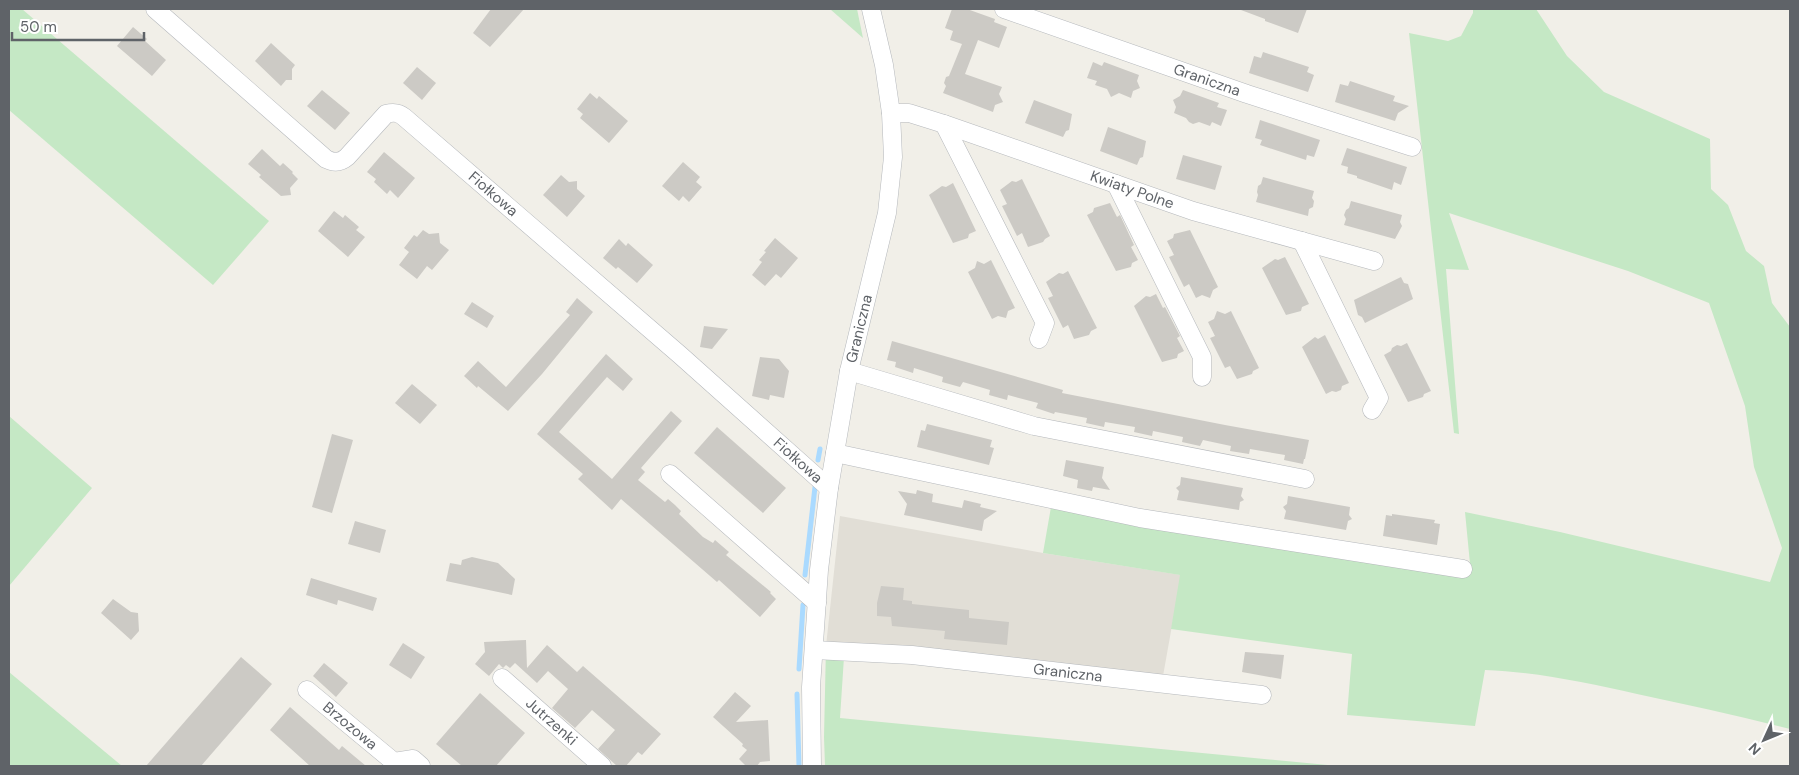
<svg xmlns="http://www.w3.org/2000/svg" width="1799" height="775" viewBox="0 0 1799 775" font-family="'DM Sans',sans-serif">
  <rect width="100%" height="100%" fill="#f1efe8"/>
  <polygon fill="#e1ded6" points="840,516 1043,553 1181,575 1163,676 826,646"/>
  <g fill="#c5e8c5">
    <polygon points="9,9 22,9 269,221 213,285 9,110"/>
    <polygon points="830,9 857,9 863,38"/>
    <path d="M1473 9H1536L1567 56 1604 92 1710 139 1711 189 1728 205 1746 251 1764 266 1772 303 1790 327V729C1739 716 1688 705 1637 694 1587 683 1537 672 1485 670L1475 726 1347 715 1352 654 1171 629 1180 575 1043 553 1051 507 1139 524 1471 574 1465 512 1560 532 1770 582 1782 548 1754 467 1745 406 1709 303 1628 271 1449 213 1469 270 1446 269 1459 434 1454 433 1409 33 1448 41 1461 36 1473 13Z"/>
    <polygon points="9,416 92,488 9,586"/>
    <polygon points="826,646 844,657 840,718 1338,766 825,766 824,737"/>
    <polygon points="9,672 122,766 9,766"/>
  </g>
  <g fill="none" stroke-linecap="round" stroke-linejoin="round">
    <g stroke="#aadaff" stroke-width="5">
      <polyline points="818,460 820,449"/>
      <polyline points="805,575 815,487"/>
      <polyline points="799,669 803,605"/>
      <polyline points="797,694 799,766"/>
    </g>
  </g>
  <g fill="#cccac5">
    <polygon points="491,9 524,9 490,47 473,33"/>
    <polygon points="952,9 967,9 995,19 994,22 1007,27 999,48 978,40 965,74 1002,87 999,94 1003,102 995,105 993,112 943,93 946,86 944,83 946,77 949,76 962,44 950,40 953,31 945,28"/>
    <polygon points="1241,9 1307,9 1298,33 1265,21 1265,19 1241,10"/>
    <polygon points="133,27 147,39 145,41 166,60 152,76 117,46"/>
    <polygon points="271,43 295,65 292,69 292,80 286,80 281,86 255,61"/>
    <polygon points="1263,52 1309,67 1307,72 1314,75 1308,92 1249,73 1254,56 1261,58"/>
    <polygon points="1093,62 1102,66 1104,62 1139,75 1137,81 1140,88 1133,91 1131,98 1119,93 1111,97 1107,89 1095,85 1097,81 1087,78"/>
    <polygon points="417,67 436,83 422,100 403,83"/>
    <polygon points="1350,81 1395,96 1393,101 1409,106 1398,113 1395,121 1335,102 1340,84 1348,86"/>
    <polygon points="322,90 350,113 335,130 307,106"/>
    <polygon points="1183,90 1219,103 1217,107 1227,110 1221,126 1212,122 1210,126 1199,122 1193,124 1189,122 1186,118 1174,113 1176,107 1173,100 1180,96"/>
    <polygon points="590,93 597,99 599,96 628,121 609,143 580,118 583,114 577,109"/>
    <polygon points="1034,100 1072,114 1069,130 1066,131 1063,137 1025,123"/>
    <polygon points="1260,120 1320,140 1314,157 1307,155 1306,160 1260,145 1262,140 1255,138"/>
    <polygon points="1108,127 1146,141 1143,157 1140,158 1137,165 1100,151"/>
    <polygon points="1347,148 1407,167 1401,185 1394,182 1392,190 1357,178 1357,176 1347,173 1348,167 1341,165"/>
    <polygon points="262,149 280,166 283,163 293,172 292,173 298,179 290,188 291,195 281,196 259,177 261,175 248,164"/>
    <polygon points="384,152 415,178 398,198 390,190 387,194 374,182 376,179 367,172"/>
    <polygon points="1183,155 1222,166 1215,190 1176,179"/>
    <polygon points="683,162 700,177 696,182 702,187 689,202 683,196 679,201 662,186"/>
    <polygon points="561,175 569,182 577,181 577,189 585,196 567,217 543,195"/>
    <polygon points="1263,177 1314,191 1312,198 1314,201 1313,207 1309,209 1308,216 1256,202 1258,195 1257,192 1258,186 1261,184"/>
    <polygon points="1022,179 1050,236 1045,239 1043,242 1028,247 1022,233 1017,236 1002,206 1007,204 1000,190 1012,181 1016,182"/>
    <polygon points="953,183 976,231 969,234 968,238 953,243 929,195 942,186 946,187"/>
    <polygon points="1351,201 1402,215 1400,222 1402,226 1395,239 1344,225 1346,219 1344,215 1346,210 1349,208"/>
    <polygon points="1110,203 1117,217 1120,215 1134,245 1131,247 1138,260 1132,263 1131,267 1116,271 1087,215 1093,212 1094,208"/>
    <polygon points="334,211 343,218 345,215 359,227 356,230 365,237 348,257 318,231"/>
    <polygon points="423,230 429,234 439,233 440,243 449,250 432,270 427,266 417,279 399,265 409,252 404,248 414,235 417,237"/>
    <polygon points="1190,230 1218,287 1213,290 1210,298 1202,295 1196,298 1189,284 1184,287 1169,257 1174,255 1167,241 1173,238 1174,234"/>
    <polygon points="775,238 798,258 781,278 776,274 765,286 752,275 762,262 759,260 766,252 764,251"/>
    <polygon points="619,239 626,246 628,243 653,265 637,283 618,267 616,269 603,258"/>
    <polygon points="1285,257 1309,304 1302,307 1301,311 1286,315 1262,268 1275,259 1278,260"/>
    <polygon points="991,260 1015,308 1008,311 1006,318 998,316 992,319 968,272 975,268 977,261 984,264"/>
    <polygon points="1068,271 1097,328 1091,331 1089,335 1074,339 1068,325 1063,328 1048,298 1053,296 1046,282 1059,273 1063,274"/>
    <polygon points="1401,277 1404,283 1408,284 1413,299 1365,323 1362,317 1358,315 1354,300"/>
    <polygon points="1156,294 1163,308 1165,307 1180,336 1177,338 1184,351 1178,354 1177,358 1162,362 1134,306 1146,296 1150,297"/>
    <polygon points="577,298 593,312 542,374 508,411 478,386 477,388 464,376 478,361 506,387 570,315 566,312"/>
    <polygon points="472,302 494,316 487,328 464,314"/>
    <polygon points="1217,311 1225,314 1231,311 1259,368 1253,371 1252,374 1237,379 1230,366 1225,368 1210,338 1215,336 1208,322 1214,319"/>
    <polygon points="704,326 728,329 712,349 700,347"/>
    <polygon points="1325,335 1349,383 1342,386 1341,390 1336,392 1332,391 1326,394 1302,347 1315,337 1318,339"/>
    <polygon points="892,341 1063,390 1062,393 1225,425 1309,440 1305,459 1304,459 1303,464 1284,460 1285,455 1250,449 1249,454 1230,451 1231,446 1203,440 1200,446 1182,442 1183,437 1153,431 1152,436 1134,432 1135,427 1105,422 1104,427 1086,423 1087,418 1055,412 1054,414 1036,408 1038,403 1008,395 1007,400 989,395 990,390 963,382 960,387 942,382 943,377 914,368 913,373 895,367 896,362 887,360"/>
    <polygon points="1407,343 1431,391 1424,394 1423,397 1408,402 1384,355 1391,351 1392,348 1397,345 1401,346"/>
    <polygon points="606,354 633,379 623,391 607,377 559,432 612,479 671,411 682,421 641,468 645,472 638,480 665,502 668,499 675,505 681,511 679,514 703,537 713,543 715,540 729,552 726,555 771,592 770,593 776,599 760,617 719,580 717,582 621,499 612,510 578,479 583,474 537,434"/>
    <polygon points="760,357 779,359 789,371 784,398 770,395 769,400 752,396"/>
    <polygon points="412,384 437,405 420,424 395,403"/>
    <polygon points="927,424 992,440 990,447 994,448 989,465 917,447 921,430 925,431"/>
    <polygon points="717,427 786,488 763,513 694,453"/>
    <polygon points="332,434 353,440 332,513 312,507"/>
    <polygon points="1066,460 1104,467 1102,478 1110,490 1093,487 1092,491 1077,488 1078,480 1063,476"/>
    <polygon points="1181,477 1243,488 1241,496 1244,500 1240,502 1239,510 1177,500 1179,491 1176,488 1180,485"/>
    <polygon points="917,490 933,494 932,502 962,508 964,500 981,504 980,507 997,511 984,520 982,531 904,515 907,504 898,491 916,494"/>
    <polygon points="1288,496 1350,507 1349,515 1352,519 1348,521 1346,530 1284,519 1286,511 1283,507 1287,504"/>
    <polygon points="1392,514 1435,520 1434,523 1440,524 1437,545 1383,536 1386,515 1392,516"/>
    <polygon points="355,521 386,530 380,553 348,544"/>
    <polygon points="472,557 498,563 515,579 512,595 446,581 450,563 461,565 462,560"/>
    <polygon points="311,578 377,598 373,611 338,600 337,605 306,595"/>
    <polygon points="881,586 904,588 903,600 912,601 912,604 969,610 969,618 1009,622 1007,645 944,639 945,631 892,626 891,617 877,616 877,603"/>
    <polygon points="113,599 131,612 138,613 139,631 131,640 101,613"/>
    <polygon points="526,640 527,668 547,645 577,672 583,666 661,734 642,755 638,752 626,766 617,766 598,749 615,730 592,710 575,728 552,708 568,689 548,671 537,683 515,663 510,668 506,665 503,668 499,664 489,676 475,664 485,652 484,642"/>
    <polygon points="403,643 425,657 411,679 389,665"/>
    <polygon points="1245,652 1284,655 1281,679 1242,672"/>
    <polygon points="241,657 272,684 201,766 146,766"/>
    <polygon points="324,663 348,683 336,697 313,676"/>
    <polygon points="735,692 751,706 736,722 768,720 770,761 760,762 757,766 746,766 739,759 747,750 742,746 743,744 713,717"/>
    <polygon points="480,693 525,733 496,766 462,766 436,744"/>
    <polygon points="290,707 339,750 342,746 366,766 310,766 270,730"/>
  </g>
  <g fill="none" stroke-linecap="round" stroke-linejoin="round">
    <g stroke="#b5b8bc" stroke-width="19">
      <g id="minor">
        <path id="s1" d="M155 9 326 159C334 163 340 163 347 157L386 114C393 112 398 112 404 117L680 355 829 488"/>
        <path id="s2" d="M1004 9 1247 94 1412 147"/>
        <path id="s3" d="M891 113H909L944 124 1193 211 1374 261"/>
        <polyline points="944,124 1045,323 1039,339"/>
        <polyline points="1116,184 1202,357 1202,377"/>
        <polyline points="1302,241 1379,398 1372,410"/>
        <polyline points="849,371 1034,426 1305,479"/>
        <polyline points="835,453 1140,518 1463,569"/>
        <polyline points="670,474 817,603"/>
        <path id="s4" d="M814 650 912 655 1262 695"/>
        <path id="s5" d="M502 678 602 766"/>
        <path id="s6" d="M307 690 394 762 413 759 421 766"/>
        <path id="s7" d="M812 766 811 687 819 570 829 488 849 371 887 213 893 157 891 113 884 65 871 9"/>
      </g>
    </g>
    <use href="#minor" stroke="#fff" stroke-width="18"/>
  </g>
  <g text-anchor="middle" stroke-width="4.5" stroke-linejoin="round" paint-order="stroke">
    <g font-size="15" fill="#5f6368" stroke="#fff">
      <text dy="5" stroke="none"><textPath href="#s2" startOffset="215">Graniczna</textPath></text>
      <text dy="5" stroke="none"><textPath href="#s3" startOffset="254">Kwiaty Polne</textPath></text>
      <text dy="5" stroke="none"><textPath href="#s1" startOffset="445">Fiołkowa</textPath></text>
      <text dy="5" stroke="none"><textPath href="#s7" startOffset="441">Graniczna</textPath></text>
      <text dy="5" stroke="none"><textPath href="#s1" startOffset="850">Fiołkowa</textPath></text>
      <text dy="5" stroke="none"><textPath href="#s4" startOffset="255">Graniczna</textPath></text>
      <text dy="5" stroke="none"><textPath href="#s5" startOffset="66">Jutrzenki</textPath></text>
      <text dy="5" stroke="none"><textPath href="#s6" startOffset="56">Brzozowa</textPath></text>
    </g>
  </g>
  <rect width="1799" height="775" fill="none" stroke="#5f6368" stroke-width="20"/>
  <g transform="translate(1764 740) rotate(226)" stroke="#ffffff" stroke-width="4" paint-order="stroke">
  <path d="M0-4L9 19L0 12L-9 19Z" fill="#5f6368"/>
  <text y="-8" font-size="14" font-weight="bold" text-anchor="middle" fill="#5f6368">N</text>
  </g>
  <path d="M12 32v8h132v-8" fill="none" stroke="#5f6368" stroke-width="2.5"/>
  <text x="20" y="32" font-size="15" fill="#5f6368" stroke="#ffffff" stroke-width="4" paint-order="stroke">50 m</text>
</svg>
